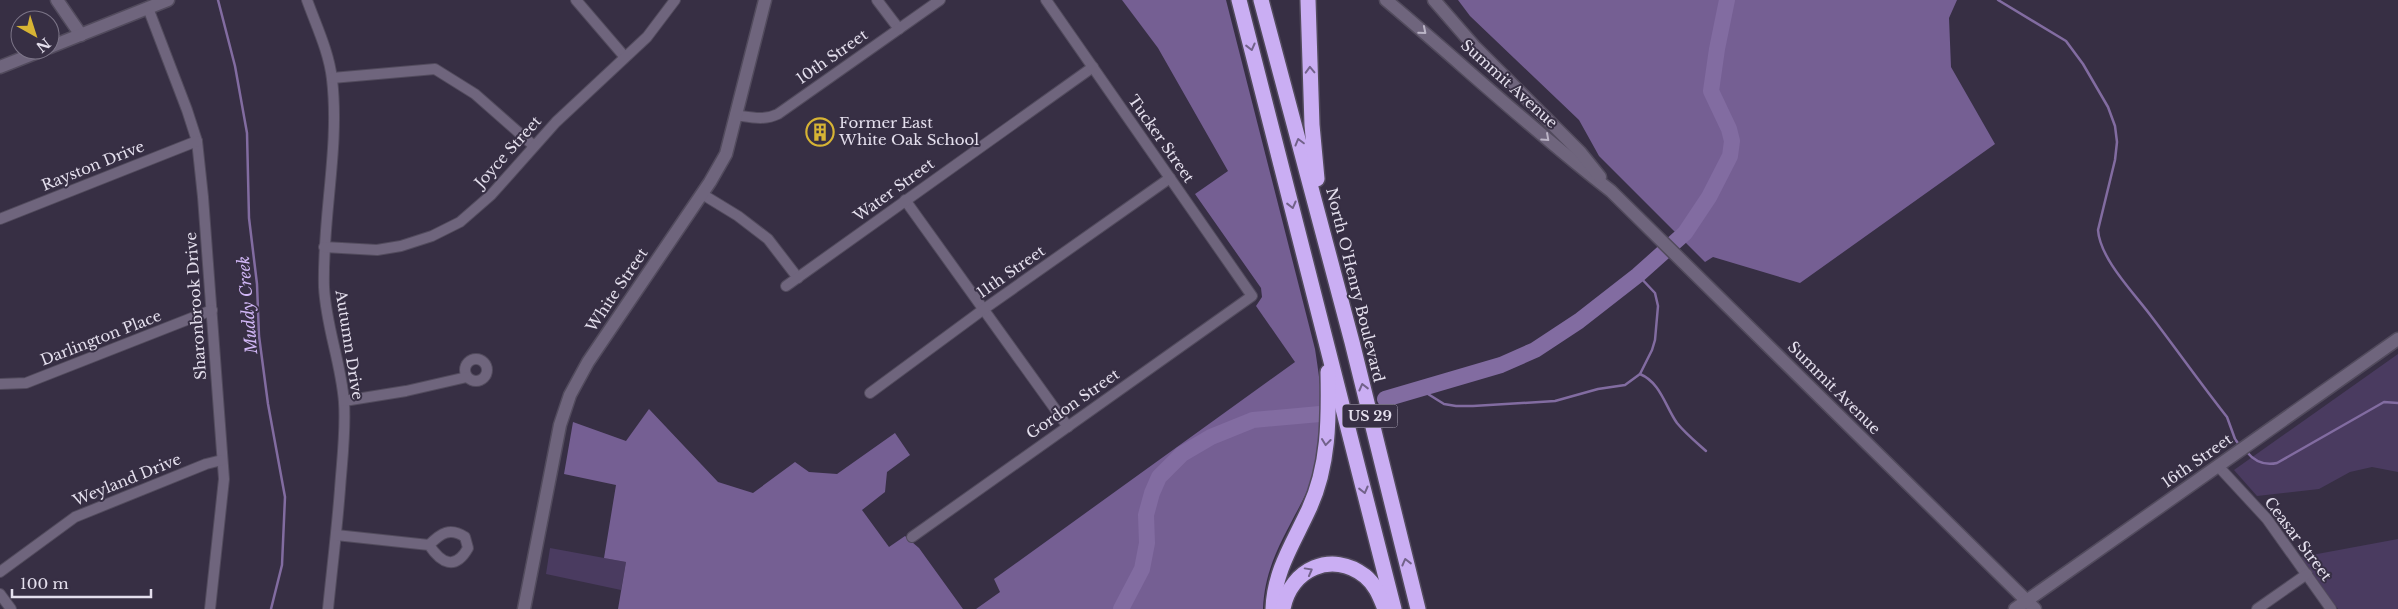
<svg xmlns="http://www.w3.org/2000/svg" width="2398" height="609" viewBox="0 0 2398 609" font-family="'Libre Baskerville',serif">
  <rect width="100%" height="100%" fill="#372f44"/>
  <g fill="#4a3b60">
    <polygon points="2398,354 2398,472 2372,467 2350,472 2319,489 2257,496 2234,470"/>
    <polygon points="2398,539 2398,609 2338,609 2301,557"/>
    <polygon points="550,548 626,562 621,590 546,574"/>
  </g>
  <g fill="#755f93">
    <path d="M1122 0H1226L1315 349C1321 388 1329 440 1313 478 1294 524 1265 556 1263 609H976L1000 592 994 579 1295 362 1256 306 1262 297 1261 288 1195 194 1228 171 1158 48Z"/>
    <polygon points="1458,0 1957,0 1949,18 1951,67 1995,144 1800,283 1713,257 1705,262 1599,156 1579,120 1470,16"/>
    <polygon points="649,409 718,482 753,493 795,462 809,472 837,474 895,433 910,455 887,472 885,492 862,510 889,547 905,536 919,548 963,609 618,609 626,562 604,558 616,485 564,474 573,422 626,441"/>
  </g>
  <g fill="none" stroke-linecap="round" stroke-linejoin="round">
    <g stroke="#826ca1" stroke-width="2.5">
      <polyline points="218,0 235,66 247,133 249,218 257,284 259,336 268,404 285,497 282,565 271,609"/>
      <path d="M1998 0 2066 41 2083 64 2108 107 2115 126 2117 142 2115 160 2098 230C2100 259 2134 293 2151 316 2177 350 2201 384 2227 417L2235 439 2240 446"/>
      <path d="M1640 374C1661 383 1665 406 1677 423 1685 433 1696 442 1706 451"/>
      <polyline points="1420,389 1444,404 1456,406 1473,406 1555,401 1598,389 1625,385 1640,374 1652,350 1655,340 1658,306 1655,293 1638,275"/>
      <path d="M2246 451C2254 461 2264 466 2277 463L2384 402 2398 403"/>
    </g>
    <g stroke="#826ca1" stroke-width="16">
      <polyline points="1385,399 1501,365 1535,350 1579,321 1638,275 1685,233 1709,197 1730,156 1732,141 1729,129 1711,91 1717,49 1727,0"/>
      <polyline points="1121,609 1142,569 1147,543 1146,515 1152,493 1159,477 1182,454 1211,437 1253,420 1320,414"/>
    </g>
    <g stroke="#524b5d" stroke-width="12">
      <g id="street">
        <path d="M307 0C316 25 329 52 332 79 340 148 322 217 324 287 326 327 341 362 344 402 346 431 342 460 340 489 337 529 332 569 328 609"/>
        <polyline points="576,0 624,56"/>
        <polyline points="877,0 899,29"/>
        <polyline points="148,8 187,110 197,141 203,197 224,479 210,609"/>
        <polyline points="332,78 435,69 475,94 534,146"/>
        <path d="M735 115C750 117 764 121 778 114L940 0"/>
        <polyline points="702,194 738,216 768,239 798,278"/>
        <polyline points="905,200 1068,427"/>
        <polyline points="0,219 197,141"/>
        <polyline points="324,247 377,250 401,246 432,236 460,222 491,195 556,122 647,37 675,0"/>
        <polyline points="786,286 1093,67"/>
        <circle cx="476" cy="370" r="11"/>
        <polyline points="0,384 26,383 212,310"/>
        <polyline points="870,393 984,309 1170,178"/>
        <polyline points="344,401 406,391 467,377"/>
        <polyline points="2218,466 2267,519 2331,609"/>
        <path d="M336 535 429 545C441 533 450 527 465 537L468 548C455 571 441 563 429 545"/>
        <polyline points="912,537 1252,296 1046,0"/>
        <polyline points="0,572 75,517 206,464 222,460"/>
        <polyline points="0,594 11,609"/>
        <polyline points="2257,609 2307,574"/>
      </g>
    </g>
    <g stroke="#524b5d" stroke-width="15">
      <g id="secondary">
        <polyline points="57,0 81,35"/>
        <path d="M1386 0C1461 63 1533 131 1611 191L2035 609"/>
        <polyline points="1434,0 1474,46 1580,152 1600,177"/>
        <polyline points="50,47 168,0"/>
        <polyline points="0,67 43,50"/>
        <polyline points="524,609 560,425 570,395 588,362 710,182 726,154 765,0"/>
        <polyline points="2015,609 2398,339"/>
      </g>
    </g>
    <g stroke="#524b5d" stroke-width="18">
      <g id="highway">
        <polyline points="1239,0 1394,609"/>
        <polyline points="1261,0 1352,342 1418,609"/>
        <polyline points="1308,0 1312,125 1317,179"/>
        <path d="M1273 609C1274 571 1294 542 1309 509 1329 466 1329 419 1328 372"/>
        <path d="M1283 609C1290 569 1332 550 1365 576 1376 585 1380 597 1385 609"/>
      </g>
    </g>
    <use href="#street" stroke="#6f657d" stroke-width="10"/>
    <use href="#secondary" stroke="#6f657d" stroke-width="12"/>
    <use href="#highway" stroke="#caaef3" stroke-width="15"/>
  </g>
  <defs><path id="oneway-chevron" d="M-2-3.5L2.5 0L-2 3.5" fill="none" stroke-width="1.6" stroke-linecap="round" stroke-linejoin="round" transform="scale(1.25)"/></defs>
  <g stroke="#bbb4c6">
    <use href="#oneway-chevron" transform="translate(1423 31) rotate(40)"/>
    <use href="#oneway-chevron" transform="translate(1546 138) rotate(42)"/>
  </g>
  <g stroke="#72628a">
    <use href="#oneway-chevron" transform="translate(1251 47) rotate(76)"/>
    <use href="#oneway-chevron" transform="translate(1310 70) rotate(-92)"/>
    <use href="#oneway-chevron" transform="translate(1299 142) rotate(-105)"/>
    <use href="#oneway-chevron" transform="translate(1292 205) rotate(76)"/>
    <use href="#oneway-chevron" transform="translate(1363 387) rotate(-104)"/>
    <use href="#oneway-chevron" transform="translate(1326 442) rotate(97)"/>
    <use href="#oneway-chevron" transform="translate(1364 490) rotate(76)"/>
    <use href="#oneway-chevron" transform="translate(1406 562) rotate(-104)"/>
    <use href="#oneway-chevron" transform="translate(1309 571) rotate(-29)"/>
  </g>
  <defs>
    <g id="building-ring" transform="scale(1.4375)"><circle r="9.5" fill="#372f44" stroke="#d7b434" stroke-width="1.5"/><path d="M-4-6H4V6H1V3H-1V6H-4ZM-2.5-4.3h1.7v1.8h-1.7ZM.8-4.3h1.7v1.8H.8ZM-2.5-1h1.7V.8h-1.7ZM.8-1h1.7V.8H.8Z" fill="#d7b434"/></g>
  </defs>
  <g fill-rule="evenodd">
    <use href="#building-ring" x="820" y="132"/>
  </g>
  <g text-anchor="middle" stroke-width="4" stroke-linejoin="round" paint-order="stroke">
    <rect fill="#372f44" stroke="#b0aaba" stroke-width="1" x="1342.5" y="404.5" width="55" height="23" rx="4"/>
    <g font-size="14" font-weight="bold" fill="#e4dfed">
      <text x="1370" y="421">US 29</text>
    </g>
    <g font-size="15" fill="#e4dfed" stroke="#372f44">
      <text transform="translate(832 57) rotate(-35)" y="5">10th Street</text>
      <text transform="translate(1509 84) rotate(42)" y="5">Summit Avenue</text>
      <text transform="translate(1161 139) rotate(55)" y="5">Tucker Street</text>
      <text transform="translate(508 152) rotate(-48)" y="5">Joyce Street</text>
      <text transform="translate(93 166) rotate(-22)" y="5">Rayston Drive</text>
      <text transform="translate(894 190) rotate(-36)" y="5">Water Street</text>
      <text transform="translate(1011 272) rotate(-35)" y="5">11th Street</text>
      <text transform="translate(1355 285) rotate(76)" y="5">North O'Henry Boulevard</text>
      <text transform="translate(617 290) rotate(-56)" y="5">White Street</text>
      <text transform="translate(196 306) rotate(-94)" y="5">Sharonbrook Drive</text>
      <text transform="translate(101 338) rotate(-21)" y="5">Darlington Place</text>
      <text transform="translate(349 345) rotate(81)" y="5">Autumn Drive</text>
      <text transform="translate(1834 388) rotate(45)" y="5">Summit Avenue</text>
      <text transform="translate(1073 404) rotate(-35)" y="5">Gordon Street</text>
      <text transform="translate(2197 461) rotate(-35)" y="5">16th Street</text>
      <text transform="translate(127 480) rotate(-22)" y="5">Weyland Drive</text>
      <text transform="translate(2298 539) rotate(53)" y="5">Ceasar Street</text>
    </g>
    <g font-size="15" fill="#e4dfed" stroke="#372f44" text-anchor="start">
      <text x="839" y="128">Former East<tspan x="839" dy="17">White Oak School</tspan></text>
    </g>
    <g font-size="16" font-style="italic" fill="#d0b6f5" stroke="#372f44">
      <text transform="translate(247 305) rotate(-95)" y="6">Muddy Creek</text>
    </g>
  </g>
  <g transform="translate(35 35) rotate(141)"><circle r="24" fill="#372f44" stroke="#7c7588"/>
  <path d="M0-4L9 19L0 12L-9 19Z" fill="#d7b434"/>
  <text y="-8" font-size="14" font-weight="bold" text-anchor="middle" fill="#e4dfed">N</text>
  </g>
  <path d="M12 589v8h139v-8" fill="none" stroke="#e4dfed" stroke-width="2.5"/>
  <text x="20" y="589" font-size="15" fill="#e4dfed" stroke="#372f44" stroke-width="4" paint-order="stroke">100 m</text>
</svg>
